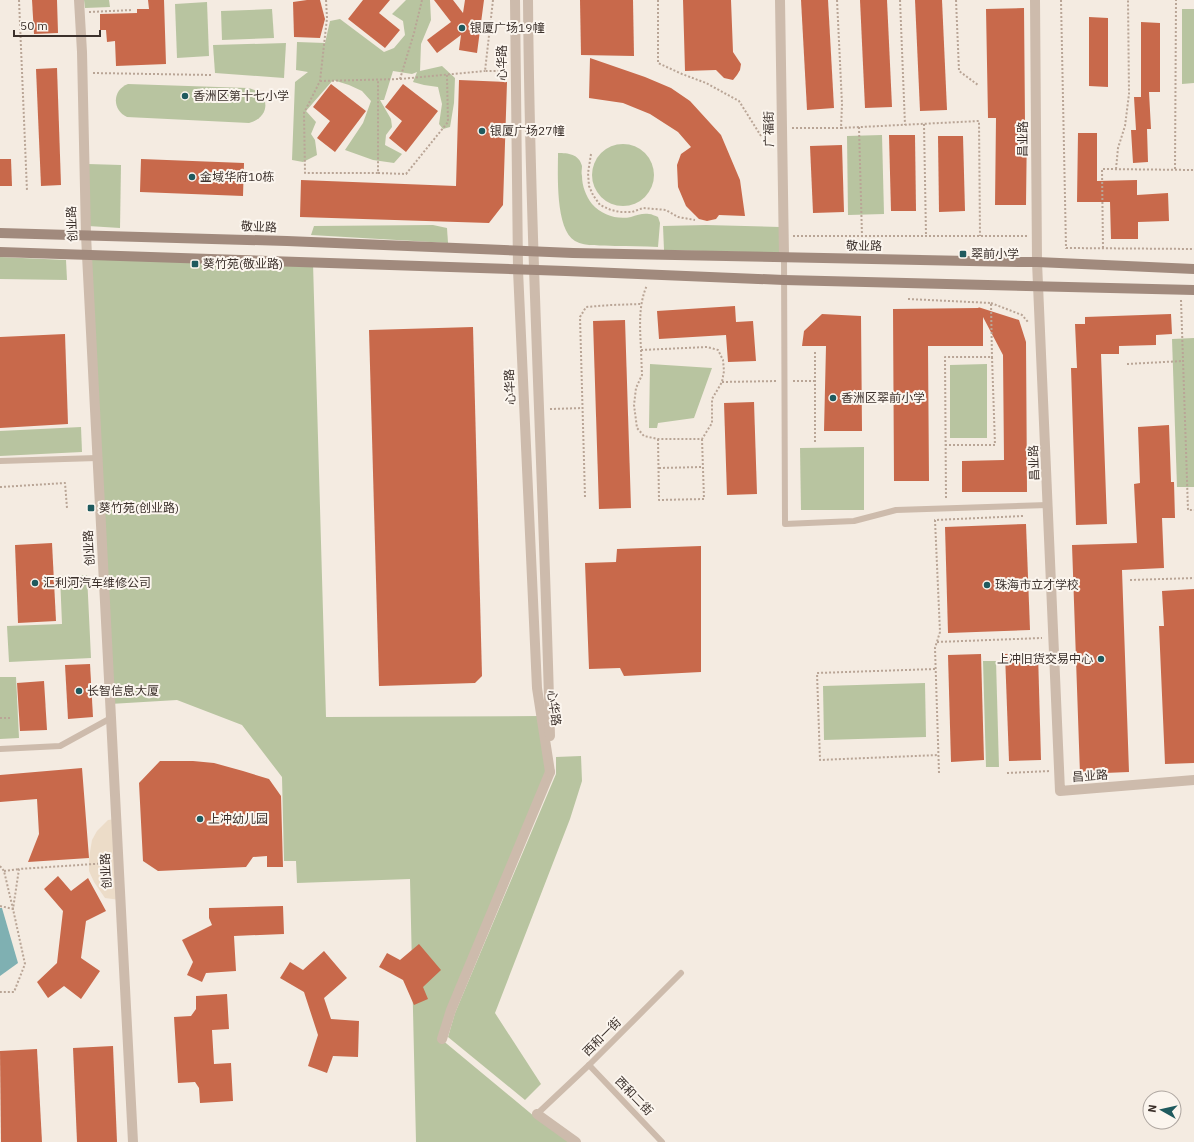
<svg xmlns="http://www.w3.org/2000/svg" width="1194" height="1142" viewBox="0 0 1194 1142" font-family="'IBM Plex Sans','Noto Sans SC',sans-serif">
  <rect width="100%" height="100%" fill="#f4ebe1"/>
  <g fill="#b8c4a0">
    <polygon points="84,0 109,0 110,7 85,8"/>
    <polygon points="406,0 430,0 431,20 421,44 420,71 442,66 455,78 454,103 450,127 443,129 439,124 442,104 438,87 424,85 413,82 417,72 412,74 393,71 384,100 380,100 391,119 392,127 386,135 385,145 402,154 394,163 373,160 345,150 363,123 371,101 362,91 349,85 333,80 306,111 316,122 311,134 315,140 317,155 303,162 292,160 295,82 308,72 296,70 297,42 325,43 330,21 340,19 384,52 394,48 405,35 403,21 392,14"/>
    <polygon points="207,2 209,56 177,58 175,4"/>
    <polygon points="272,9 274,38 222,40 221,11"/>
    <polygon points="1182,9 1194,9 1194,83 1182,84"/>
    <polygon points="286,43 284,78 215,73 213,45"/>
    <path d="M128 84 248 88C272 93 270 118 249 123L127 117C112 110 112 90 128 84Z"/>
    <polygon points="882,135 884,214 848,215 847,136"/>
    <circle cx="623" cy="175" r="31"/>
    <path d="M558 153C568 153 579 154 582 166 582 169 581 173 582 176 582 186 586 196 592 204 602 215 617 220 631 217 637 215 643 213 649 214 652 214 655 216 658 217L660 223 658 247C644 246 629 246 615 246 602 245 586 247 575 241 555 229 558 174 558 153Z"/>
    <polygon points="88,164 121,165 120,228 88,226"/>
    <polygon points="433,225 447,228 448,243 311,235 314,226"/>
    <polygon points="706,225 780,227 779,253 664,250 663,226"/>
    <polygon points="87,255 313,263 326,717 541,716 550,772 441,1039 535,1117 570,1142 416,1142 410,879 297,883 296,861 284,861 282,777 242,725 177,700 110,704"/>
    <polygon points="0,257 66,260 67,280 0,279"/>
    <polygon points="1194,338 1194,487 1177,487 1172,339"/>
    <polygon points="650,364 712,368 694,418 658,423 657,428 649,428"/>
    <polygon points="987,364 987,438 950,438 950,365"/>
    <polygon points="81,427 82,452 0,456 0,431"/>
    <polygon points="864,447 864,510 801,510 800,448"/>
    <polygon points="87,575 91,658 9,662 7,626 62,624 60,576"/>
    <polygon points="983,661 996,661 999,767 986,767"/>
    <polygon points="0,677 16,677 19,738 0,739"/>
    <polygon points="925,683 926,737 824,740 823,686"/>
    <polygon points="581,756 582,781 570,819 495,1013 541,1084 525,1100 448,1037 455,1013 556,774 556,757"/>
  </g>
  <polygon fill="#ecdcc8" points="116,819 120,900 105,898 94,882 89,871 89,858 92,840 97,831 108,820"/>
  <polygon fill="#7fb0b2" points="0,908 2,908 18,963 0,976"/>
  <g fill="#c8694b">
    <polygon points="32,0 57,0 58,33 34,34"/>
    <polygon points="148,0 164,0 166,64 116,66 115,41 107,42 106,30 100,30 100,14 137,13 137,9 149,9"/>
    <polygon points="307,0 320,0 325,19 320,38 294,37 293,2"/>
    <polygon points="363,0 390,0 379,13 400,30 385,48 348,19"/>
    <polygon points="434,0 453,0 463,13 465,0 484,0 477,53 459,50 461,35 437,53 427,40 451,22"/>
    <polygon points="580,0 633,0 634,56 581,55"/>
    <polygon points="683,0 731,0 733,52 741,64 740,70 737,75 733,80 724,78 716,70 685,71"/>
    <polygon points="801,0 828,0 834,108 807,110"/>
    <polygon points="860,0 887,0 892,107 865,108"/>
    <polygon points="915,0 942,0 947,110 920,111"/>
    <polygon points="1024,8 1025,123 1027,123 1026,205 995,205 996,118 988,118 986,9"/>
    <polygon points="1089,17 1108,18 1108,87 1089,86"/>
    <polygon points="1141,22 1160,23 1160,92 1149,92 1151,129 1147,129 1148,162 1133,163 1131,130 1136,130 1134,97 1141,97"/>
    <polygon points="590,58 645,77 671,88 690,101 721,135 740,180 745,216 719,215 716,219 707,221 699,219 686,206 678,187 677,165 681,154 691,147 678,132 650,114 623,103 589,98"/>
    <polygon points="57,68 61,185 41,186 36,69"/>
    <polygon points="459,80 507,82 503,205 489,223 300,217 301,180 456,186"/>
    <polygon points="331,84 366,111 335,152 317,138 330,121 313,107"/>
    <polygon points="403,84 438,111 406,152 389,138 402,121 385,107"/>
    <polygon points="1078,133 1097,133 1097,181 1137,180 1137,195 1168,193 1169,221 1138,222 1138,239 1111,239 1110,202 1077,202"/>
    <polygon points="889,135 915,135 916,211 891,211"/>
    <polygon points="938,136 963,136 965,211 939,212"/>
    <polygon points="842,145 844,212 813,213 810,146"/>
    <polygon points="0,159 11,159 12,186 0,186"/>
    <polygon points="141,159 244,163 243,196 140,192"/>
    <polygon points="735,306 736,322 753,321 756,361 728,362 726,335 659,339 657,311"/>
    <polygon points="978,307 1019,320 1026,342 1027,492 962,492 962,461 1004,460 1003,355 983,317 983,346 928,346 929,481 894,481 893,309 979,308"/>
    <polygon points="822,314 861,316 862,431 824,431 826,346 802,346 804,331"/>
    <polygon points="1171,314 1172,334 1156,335 1156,345 1119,346 1119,354 1101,354 1107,524 1076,525 1071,368 1077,368 1075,324 1085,324 1085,317"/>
    <polygon points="625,320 631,508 599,509 593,321"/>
    <polygon points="473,327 482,676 475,683 379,686 369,330"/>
    <polygon points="65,334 68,424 0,428 0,337"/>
    <polygon points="754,402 757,494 727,495 724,403"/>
    <polygon points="1169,425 1171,482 1174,482 1175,518 1162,518 1164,568 1122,570 1129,772 1080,774 1072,545 1137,543 1134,484 1140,483 1138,427"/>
    <polygon points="1026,524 1030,630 948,633 945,527"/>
    <polygon points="52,543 56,621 18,623 15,545"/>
    <polygon points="701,546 701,672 624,676 620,668 589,669 585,563 616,562 617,549"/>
    <polygon points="1194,589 1194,763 1165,764 1159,626 1164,626 1162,591"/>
    <polygon points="1038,653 1041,760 1009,761 1005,654"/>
    <polygon points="981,654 984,760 951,762 948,655"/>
    <polygon points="90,664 93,717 68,719 65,665"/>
    <polygon points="44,681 47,730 20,731 17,683"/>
    <polygon points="160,761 193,761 214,763 243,771 269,779 281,796 283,867 267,867 267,856 253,857 246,867 158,871 143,861 139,783"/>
    <polygon points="82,768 89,858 28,862 39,834 37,799 0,802 0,775"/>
    <polygon points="58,876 71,891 88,878 106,911 86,921 81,958 100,971 81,999 64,986 48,998 37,982 57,963 63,911 44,889"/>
    <polygon points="283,906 284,934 234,936 236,971 206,973 202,982 187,975 193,962 182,940 212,925 209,918 209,908"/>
    <polygon points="419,944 441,970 423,987 428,999 414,1005 403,980 379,967 387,953 400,960"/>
    <polygon points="324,951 347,978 324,998 331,1019 359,1021 358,1057 333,1056 327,1073 308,1066 318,1035 304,992 280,978 290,962 303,970"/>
    <polygon points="227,994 229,1029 212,1030 214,1064 231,1063 233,1101 200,1103 199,1088 195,1082 178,1083 174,1017 191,1016 196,1009 196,996"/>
    <polygon points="113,1046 117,1142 77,1142 73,1048"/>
    <polygon points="37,1049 42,1142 1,1142 0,1051"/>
  </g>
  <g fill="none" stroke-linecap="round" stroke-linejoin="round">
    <g stroke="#b9a596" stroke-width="2" stroke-dasharray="2 2" stroke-linecap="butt">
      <polyline points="19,0 27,191"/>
      <polyline points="326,0 327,18 320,81 304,113 305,173 378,173 378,80"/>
      <polyline points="493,0 485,71 507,71"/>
      <polyline points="658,0 658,63 682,74 706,83 739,101 761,136"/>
      <polyline points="837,0 842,104 841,128 979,121 980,236"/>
      <polyline points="900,0 905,125"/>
      <polyline points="956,0 959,71 978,85"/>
      <polyline points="1061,0 1066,248 1194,249"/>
      <polyline points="89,12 133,10"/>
      <polyline points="93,73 211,75"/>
      <polyline points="400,79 485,71"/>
      <polyline points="320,81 400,79 414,33 422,0"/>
      <polyline points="924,124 926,236"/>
      <polyline points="859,127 862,236"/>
      <polyline points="792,128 841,128"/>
      <polyline points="591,154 588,173 589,186 593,195 600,205 611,210 620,212 632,212 643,208 666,210 678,217 695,220"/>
      <polyline points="1116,169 1118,148 1125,126 1129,94 1128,0"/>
      <polyline points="1175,169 1176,0"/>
      <polyline points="378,173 406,174 448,122 447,75"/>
      <polyline points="793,236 1027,236"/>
      <polyline points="1103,248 1102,169 1194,170"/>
      <polyline points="908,299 991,303 992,357"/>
      <polyline points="1181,300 1188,510 1194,510"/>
      <polyline points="991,303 1022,315 1028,322"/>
      <path d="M641 350 642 375 636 388 634 405 637 428 644 436 658 439H702L712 423V399L722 382 724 371 723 360 718 350 707 347 641 350C640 327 638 306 647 285"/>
      <polyline points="1127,364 1183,361"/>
      <polyline points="793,381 815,381"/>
      <polyline points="722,382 777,381"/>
      <polyline points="550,409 583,408"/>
      <polyline points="658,439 659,500 704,499 702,439"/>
      <polyline points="815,442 815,351"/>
      <polyline points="945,445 995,445 992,357 945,357 946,500"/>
      <polyline points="659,468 702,467"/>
      <polyline points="0,487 65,483 67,508"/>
      <polyline points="585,497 580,317 586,307 611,305 641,304"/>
      <polyline points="1130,580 1194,578"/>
      <polyline points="937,642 1042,638"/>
      <polyline points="935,669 817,673 820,760 938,755"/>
      <polyline points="0,718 10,718"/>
      <polyline points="939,773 935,648 940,632 935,520 1023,516"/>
      <polyline points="1007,773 1050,771"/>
      <polyline points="0,866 4,871 13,909 25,964 14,992 0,992"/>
      <polyline points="4,871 19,869"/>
      <polyline points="0,906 13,909 19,869 109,863"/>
    </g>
    <g stroke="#cdbbac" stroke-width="6">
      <polyline points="784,257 785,524 854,521 896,510 1048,505"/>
      <polyline points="0,461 97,458"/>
      <polyline points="0,749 60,746 111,718"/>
      <polyline points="589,1065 662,1142"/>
      <polyline points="537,1114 589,1065 681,973"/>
    </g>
    <g stroke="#cdbbac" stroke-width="10">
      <polyline points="79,0 82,52 86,235"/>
      <polyline points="780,0 784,257"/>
      <polyline points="1035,0 1037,262 1060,791 1194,780"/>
      <polyline points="87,255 133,1142"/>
      <polyline points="442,1039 451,1010 550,772"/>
      <polyline points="537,1114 576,1142"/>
    </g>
    <g stroke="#cdbbac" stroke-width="10">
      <polyline points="515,0 518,270 537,688 550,772"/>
      <path d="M528 0C530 245 544 490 550 736"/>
      <polyline points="86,235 87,255"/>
    </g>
    <g stroke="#a18a7d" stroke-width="10">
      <polyline points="0,233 287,241 573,253 1021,262 1037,262 1194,269"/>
      <polyline points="0,252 566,271 784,280 1194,290"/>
    </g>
  </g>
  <g fill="#1f5a5e" stroke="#fbf5ee" stroke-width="1.5">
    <circle cx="462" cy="28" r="4"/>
    <circle cx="185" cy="96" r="4"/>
    <circle cx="482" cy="131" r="4"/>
    <circle cx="192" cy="177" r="4"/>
    <rect x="959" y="250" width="8" height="8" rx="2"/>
    <rect x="191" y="260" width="8" height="8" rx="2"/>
    <circle cx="833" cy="398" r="4"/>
    <rect x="87" y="504" width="8" height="8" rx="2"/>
    <circle cx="35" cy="583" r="4"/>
    <circle cx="987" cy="585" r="4"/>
    <circle cx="1101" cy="659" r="4"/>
    <circle cx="79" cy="691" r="4"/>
    <circle cx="200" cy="819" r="4"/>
  </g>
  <g text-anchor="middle" stroke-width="4" stroke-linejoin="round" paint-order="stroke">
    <g font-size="12" fill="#3b302b" stroke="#fbf5ee" text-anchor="start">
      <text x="470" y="32">银厦广场19幢</text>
      <text x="193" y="100">香洲区第十七小学</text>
      <text x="490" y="135">银厦广场27幢</text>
      <text x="200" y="181">金域华府10栋</text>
      <text x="971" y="258">翠前小学</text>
      <text x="203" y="268">葵竹苑(敬业路)</text>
      <text x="841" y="402">香洲区翠前小学</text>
      <text x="99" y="512">葵竹苑(创业路)</text>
      <text x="43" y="587">汇利河汽车维修公司</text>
      <text x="995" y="589">珠海市立才学校</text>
      <text x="1093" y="663" text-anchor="end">上冲旧货交易中心</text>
      <text x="87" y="695">长智信息大厦</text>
      <text x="208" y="823">上冲幼儿园</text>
    </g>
    <g font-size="12" fill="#3b302b" stroke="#fbf5ee">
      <text transform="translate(502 63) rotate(-90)" y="4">心华路</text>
      <text transform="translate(769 129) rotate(-91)" y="4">广福街</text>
      <text transform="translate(1023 139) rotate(-90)" y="4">昌业路</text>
      <text transform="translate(72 224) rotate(-92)" y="4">创业路</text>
      <text transform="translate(259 227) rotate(2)" y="4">敬业路</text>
      <text transform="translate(864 246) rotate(1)" y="4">敬业路</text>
      <text transform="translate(510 387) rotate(-93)" y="4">心华路</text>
      <text transform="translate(1034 463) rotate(-92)" y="4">昌业路</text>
      <text transform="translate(89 548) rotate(-93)" y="4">创业路</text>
      <text transform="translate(554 708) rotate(82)" y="4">心华路</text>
      <text transform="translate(1090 776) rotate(-4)" y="4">昌业路</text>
      <text transform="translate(106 871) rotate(-93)" y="4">创业路</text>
      <text transform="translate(602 1037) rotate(-45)" y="4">西和一街</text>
      <text transform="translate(634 1096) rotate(46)" y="4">西和二街</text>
    </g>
  </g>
  <g transform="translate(1162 1110) rotate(278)"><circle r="19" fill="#fbf5ee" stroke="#aea6a0"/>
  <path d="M0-3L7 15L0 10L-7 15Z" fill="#1f5a5e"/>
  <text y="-6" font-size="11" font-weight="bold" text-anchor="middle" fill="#3b302b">N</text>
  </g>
  <path d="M14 30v6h86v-6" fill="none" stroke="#3b302b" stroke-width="2"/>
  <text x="20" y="30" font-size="12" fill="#3b302b" stroke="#fbf5ee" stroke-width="3" paint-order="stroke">50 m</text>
</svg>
